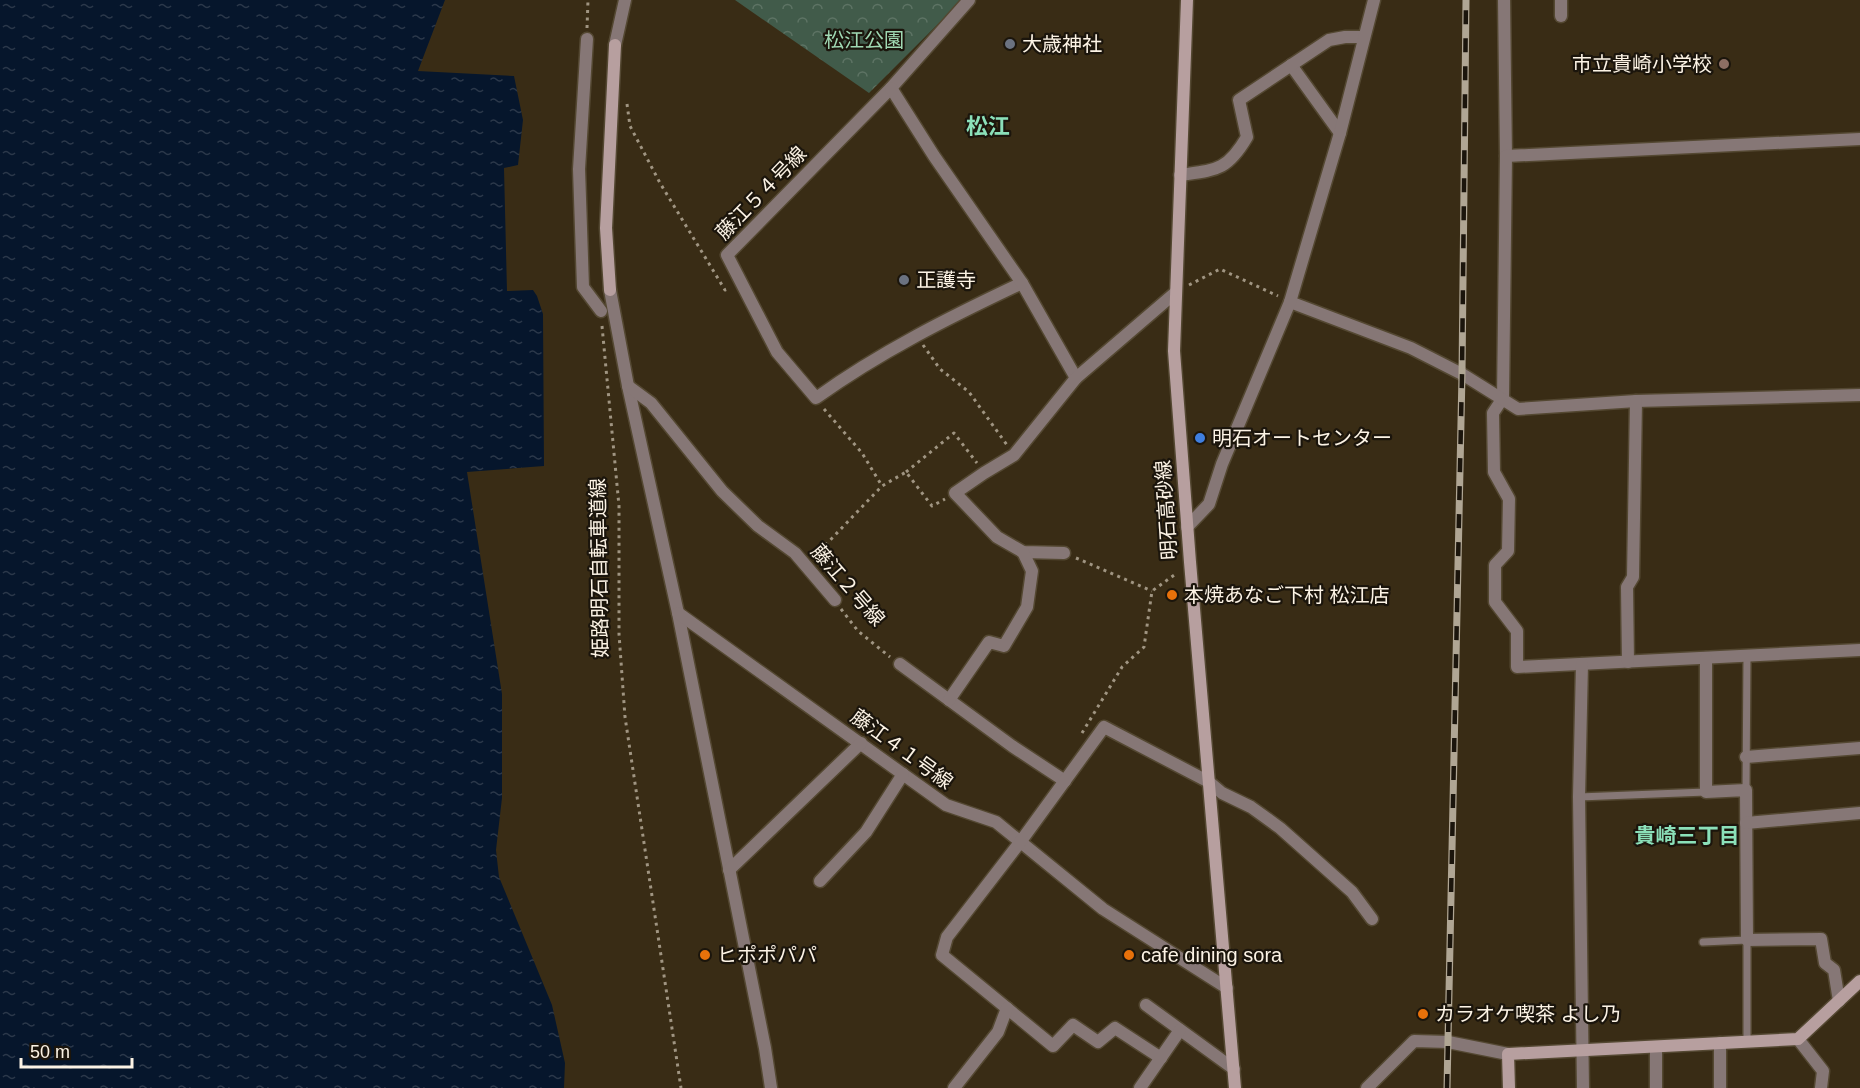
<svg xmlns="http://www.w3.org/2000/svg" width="1860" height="1088" viewBox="0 0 1860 1088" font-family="Helvetica,'Noto Sans JP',sans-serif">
  <defs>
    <pattern id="forest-crowns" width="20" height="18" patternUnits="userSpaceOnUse" patternTransform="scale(1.5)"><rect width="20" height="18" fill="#415b4a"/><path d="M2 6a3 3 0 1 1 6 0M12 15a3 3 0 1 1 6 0" fill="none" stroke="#5d7364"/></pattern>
    <pattern id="water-ripples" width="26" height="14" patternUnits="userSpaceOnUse" patternTransform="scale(1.5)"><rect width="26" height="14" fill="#06162c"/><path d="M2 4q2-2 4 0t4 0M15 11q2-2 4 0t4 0" fill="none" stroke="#2b384a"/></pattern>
  </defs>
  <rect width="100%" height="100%" fill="#392c15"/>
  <polygon fill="url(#forest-crowns)" points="735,0 960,0 953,9 869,93"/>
  <polygon fill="url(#water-ripples)" points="0,0 445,0 418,71 514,76 523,120 518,165 504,168 507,291 533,290 537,296 543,314 544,466 467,472 502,694 502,798 496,850 499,877 552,1005 565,1063 564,1088 0,1088"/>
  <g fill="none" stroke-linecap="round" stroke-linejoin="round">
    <g stroke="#544832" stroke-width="10">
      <g id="lane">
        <polyline points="1746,790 1747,656"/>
        <polyline points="1579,797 1706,792"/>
        <polyline points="1703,942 1747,940 1747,1042"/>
      </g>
    </g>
    <g stroke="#544832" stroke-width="15">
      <g id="street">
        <path d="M969 0 891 88 727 255 777 352 816 398C880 352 950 317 1022 283"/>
        <polyline points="1504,0 1506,156"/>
        <polyline points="1561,16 1561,0"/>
        <polyline points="587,39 579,169 583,287 601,311"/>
        <polyline points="615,45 625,0"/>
        <polyline points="1291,65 1340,133"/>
        <polyline points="891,88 934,156 1022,283 1076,378"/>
        <polyline points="1860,139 1506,156 1503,398 1493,413 1494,472 1509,499 1508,551 1495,565 1495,602 1517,631 1517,667 1860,650"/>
        <path d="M1180 175C1216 170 1227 171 1247 137L1239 100 1329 40 1345 37H1364"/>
        <polyline points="610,290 628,386 678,613 765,1048 771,1088"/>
        <polyline points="1290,302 1411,348 1462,374 1518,409 1636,401 1860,395"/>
        <polyline points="628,386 651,403 722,491 758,526 795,553 835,600"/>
        <polyline points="1187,527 1209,504 1222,464 1290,302 1340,133 1374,0"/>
        <polyline points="1064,553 1023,552 997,537 955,493 984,473 1014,455 1076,378 1175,293"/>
        <polyline points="678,613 946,805 996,822 1103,909 1227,988"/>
        <polyline points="1706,658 1706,792 1746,790 1747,940 1821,939 1825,963 1834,970 1839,1001"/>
        <polyline points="1628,662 1627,587 1633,577 1636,401"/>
        <polyline points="900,664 1012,746 1065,781"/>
        <polyline points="1582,664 1579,797 1583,1088"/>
        <polyline points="949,700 989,642 1004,646 1027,607 1032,571 1023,552"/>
        <polyline points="1746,757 1860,748"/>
        <polyline points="1746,823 1860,813"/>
        <polyline points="729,870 861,743"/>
        <polyline points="820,881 866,832 903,774"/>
        <polyline points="1146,1005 1234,1069"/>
        <polyline points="1798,1039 1823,1071 1821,1088"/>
        <polyline points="1720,1043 1720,1088"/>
        <polyline points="1161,1058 1115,1028 1098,1042 1073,1025 1053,1046 942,955 947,937 1021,841 1104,727 1209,782 1222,793 1251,807 1280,828 1352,892 1372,919"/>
        <polyline points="954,1088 998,1032 1007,1008"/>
        <polyline points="1140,1088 1180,1030"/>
        <polyline points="1367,1088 1414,1041 1448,1042 1508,1054"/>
        <polyline points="1656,1088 1656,1047"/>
      </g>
    </g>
    <g stroke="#544832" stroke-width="15">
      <g id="secondary">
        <polyline points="1187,0 1174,351 1190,562 1235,1088"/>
        <polyline points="610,290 606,228 615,45"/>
        <polyline points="1509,1088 1508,1054 1798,1039 1860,981"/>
      </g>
    </g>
    <g stroke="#a09582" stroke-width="3" stroke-dasharray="3 4.5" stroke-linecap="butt">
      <polyline points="587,28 588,0"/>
      <polyline points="627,104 630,126 660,183 725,290 730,288"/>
      <polyline points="1189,285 1220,269 1278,296"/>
      <polyline points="602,326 619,506 619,634 625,717 681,1088"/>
      <polyline points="923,345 940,369 969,392 1007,445"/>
      <polyline points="824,409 862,453 882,486"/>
      <polyline points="906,472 954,433 977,463"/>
      <polyline points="815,556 882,486 906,472 932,506 945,499"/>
      <polyline points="1076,558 1152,591"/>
      <polyline points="841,609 858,631 890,657"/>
      <polyline points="1082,733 1122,667 1144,647 1152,591 1177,573"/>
    </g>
    <use href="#lane" stroke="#867776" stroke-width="7"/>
    <use href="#street" stroke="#867776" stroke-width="12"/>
    <use href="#secondary" stroke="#b79f9f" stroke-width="12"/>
    <g stroke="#b0a694" stroke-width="7">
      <polyline id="rail" points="1447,1088 1462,374 1466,0"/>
    </g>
    <use href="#rail" stroke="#1b150c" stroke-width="4.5" stroke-dasharray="14" stroke-linecap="butt"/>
  </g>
  <g fill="#6b7280" stroke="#1b150c" stroke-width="2">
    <circle cx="1010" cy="44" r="6"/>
    <circle cx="904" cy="280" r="6"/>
  </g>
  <circle fill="#8d6e63" stroke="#1b150c" stroke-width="2" cx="1724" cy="64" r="6"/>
  <circle fill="#3f7fe0" stroke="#1b150c" stroke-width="2" cx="1200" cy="438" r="6"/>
  <g fill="#e8710a" stroke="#1b150c" stroke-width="2">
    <circle cx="1172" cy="595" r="6"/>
    <circle cx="705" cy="955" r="6"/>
    <circle cx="1129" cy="955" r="6"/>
    <circle cx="1423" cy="1014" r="6"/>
  </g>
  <g text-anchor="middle" stroke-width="4.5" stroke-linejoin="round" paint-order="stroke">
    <g font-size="20" fill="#a0d9b3" stroke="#1b150c">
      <text x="864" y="47">松江公園</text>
    </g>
    <g font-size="20" fill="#fcf3e5" stroke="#1b150c" text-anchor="start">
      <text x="1022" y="51">大歳神社</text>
      <text x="1712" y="71" text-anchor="end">市立貴崎小学校</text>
      <text x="916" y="287">正護寺</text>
      <text x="1212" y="445">明石オートセンター</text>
      <text x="1184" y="602">本焼あなご下村 松江店</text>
      <text x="717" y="962">ヒポポパパ</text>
      <text x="1141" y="962">cafe dining sora</text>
      <text x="1435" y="1021">カラオケ喫茶 よし乃</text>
    </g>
    <g font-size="20" fill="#fcf3e5" stroke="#1b150c">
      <text transform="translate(761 193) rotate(-46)" y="7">藤江５４号線</text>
      <text transform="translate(1166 510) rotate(-94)" y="7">明石高砂線</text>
      <text transform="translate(599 568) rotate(-91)" y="7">姫路明石自転車道線</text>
      <text transform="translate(848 585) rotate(49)" y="7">藤江２号線</text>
      <text transform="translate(902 749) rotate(36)" y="7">藤江４１号線</text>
    </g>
    <g font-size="21" font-weight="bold" fill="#8be0b9" stroke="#1b150c">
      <text x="1687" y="843">貴崎三丁目</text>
    </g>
    <g font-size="22" font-weight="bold" fill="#8be0b9" stroke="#1b150c">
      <text x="988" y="134">松江</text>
    </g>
  </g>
  <path d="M21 1058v9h111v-9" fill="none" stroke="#fcf3e5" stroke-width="3"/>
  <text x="30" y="1058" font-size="18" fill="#fcf3e5" stroke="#1b150c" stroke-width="4.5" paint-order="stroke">50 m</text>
</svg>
